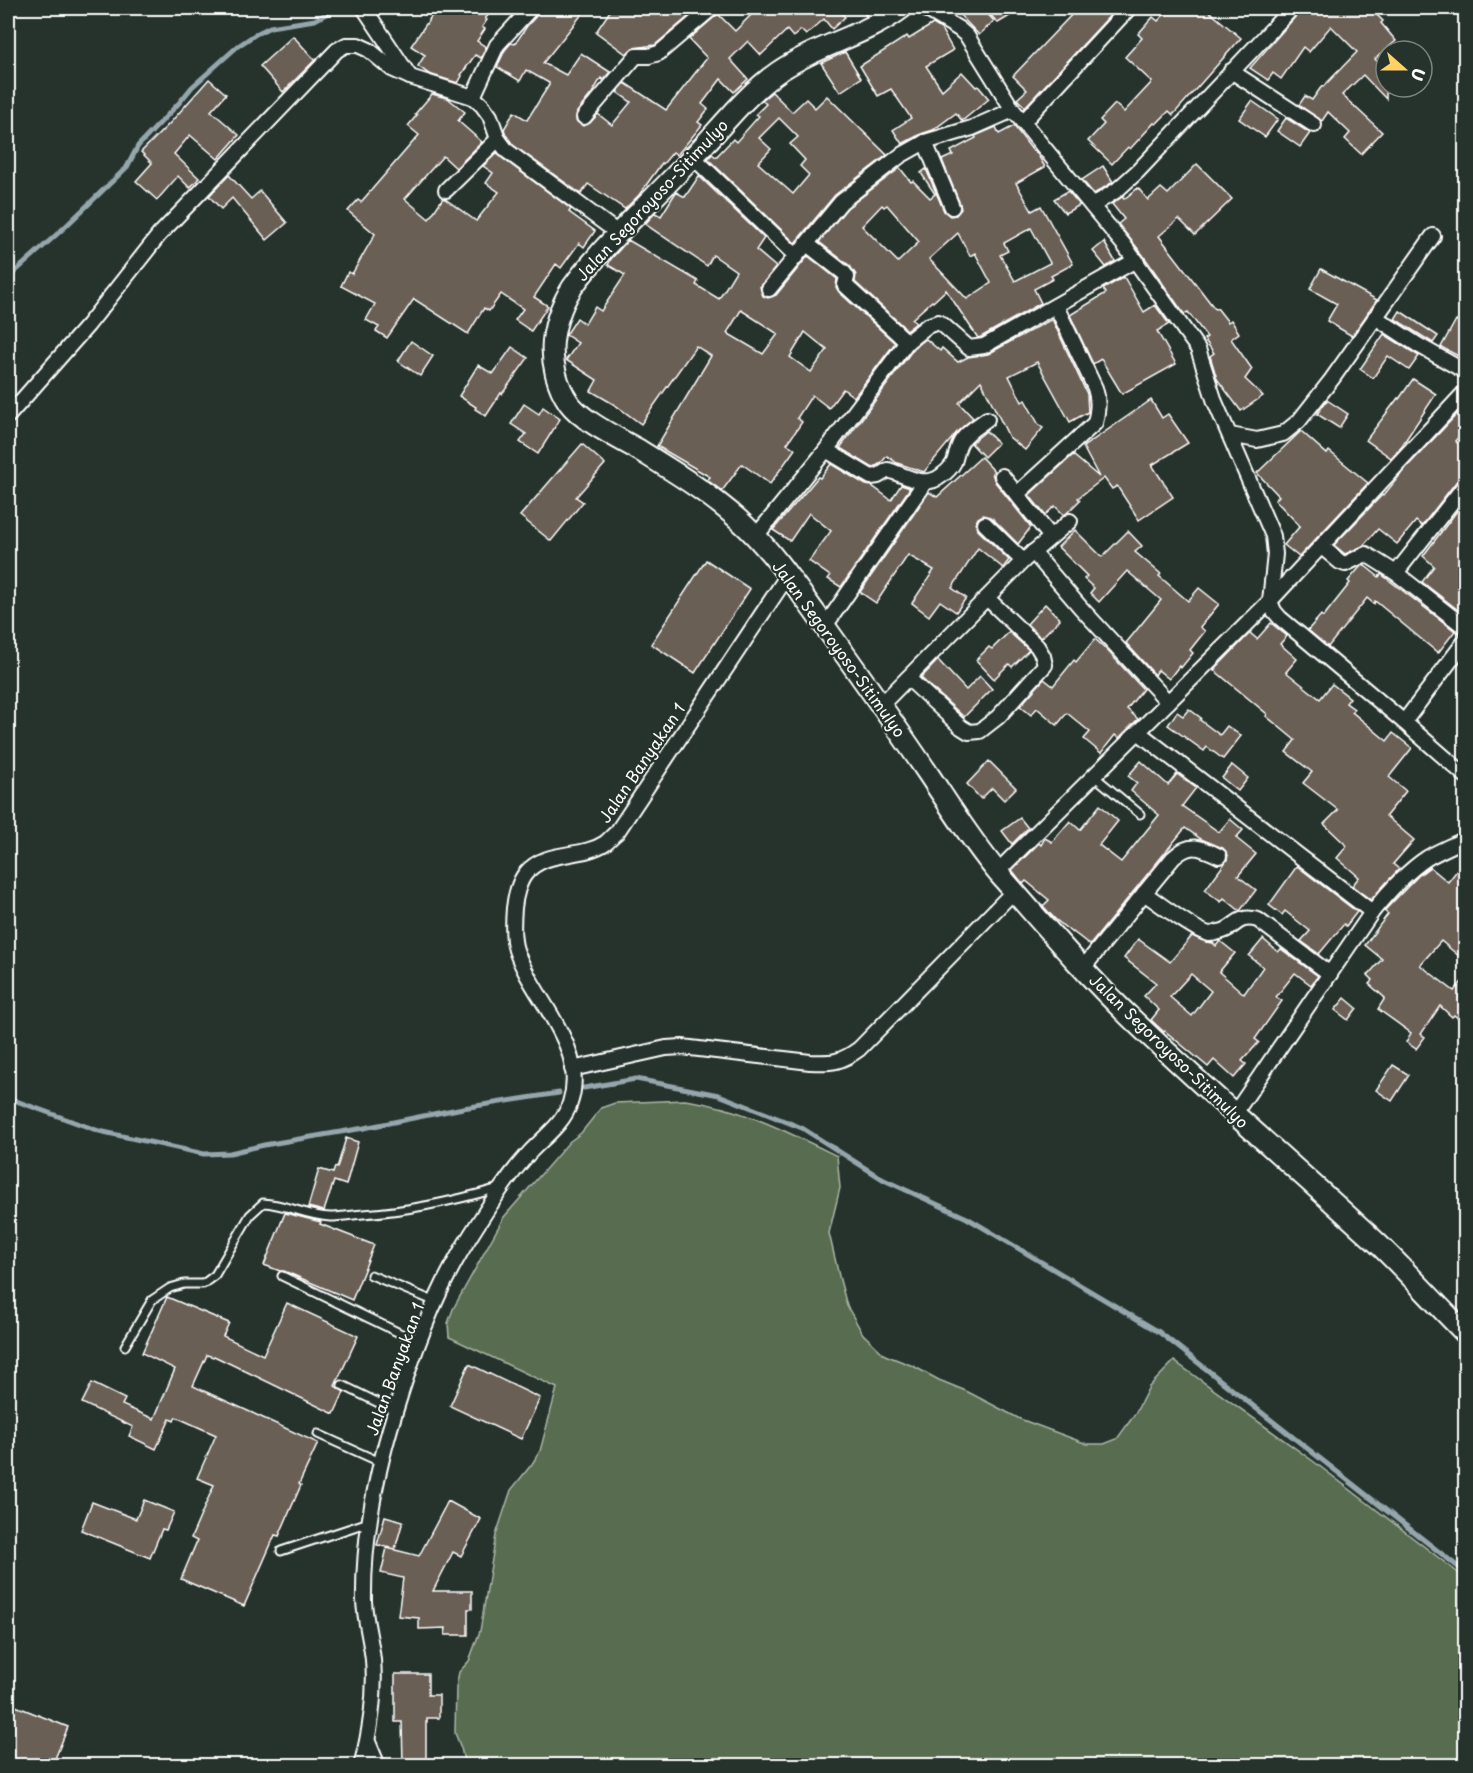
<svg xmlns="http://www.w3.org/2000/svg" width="1473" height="1773" viewBox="0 0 1473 1773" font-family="'Playpen Sans',sans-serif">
  <rect width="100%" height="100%" fill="#26332d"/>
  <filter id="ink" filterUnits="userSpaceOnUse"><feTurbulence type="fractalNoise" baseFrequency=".0167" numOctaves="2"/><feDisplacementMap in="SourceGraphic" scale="12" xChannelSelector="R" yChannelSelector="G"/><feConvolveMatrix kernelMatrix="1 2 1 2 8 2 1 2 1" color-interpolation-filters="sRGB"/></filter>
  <g filter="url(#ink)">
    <path fill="#596d50" stroke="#acb6a8" stroke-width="1.5" d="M685 1100C739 1107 788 1132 837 1156L840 1188 829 1233 839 1276 847 1306 863 1334 885 1355 913 1366 939 1380 966 1391 1020 1419 1087 1444H1104L1117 1439 1135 1414 1149 1387 1174 1361 1313 1461 1465 1578V1765H465L461 1748 455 1733 456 1687 459 1672 469 1661 480 1631 496 1535 511 1490 532 1464 540 1451 557 1388 449 1337 448 1323 453 1309 504 1217 569 1142 581 1133 601 1108 615 1103Z"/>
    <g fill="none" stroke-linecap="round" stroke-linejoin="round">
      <g stroke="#95a6ac" stroke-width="5">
        <polyline points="8,278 65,227 127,167 138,146 179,103 192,87 238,46 256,34 270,27 315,20 331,11 333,8"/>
        <polyline points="584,1088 636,1079 719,1095 802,1128 884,1180 967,1218 1159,1332 1466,1573"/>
        <polyline points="8,1098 99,1131 204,1154 230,1153 264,1145 364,1128 463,1108 559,1093"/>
      </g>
    </g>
    <g fill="#6a5f54" stroke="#fff" stroke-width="1.5" fill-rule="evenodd">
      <polygon points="437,8 494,8 485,19 487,20 482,27 485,29 477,41 486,47 481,58 475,55 461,75 462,76 458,83 429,74 418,66 425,55 411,46"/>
      <polygon points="540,8 587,8 543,63 566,75 581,53 610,72 603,80 601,78 593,92 577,112 576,121 583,126 590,123 598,114 612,125 631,102 617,92 625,83 666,110 707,58 689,39 718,14 735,31 758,8 837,8 845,17 832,29 824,19 806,35 801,30 793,37 787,30 761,55 748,41 730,59 748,79 734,92 721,79 702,104 708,109 698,122 702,125 677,155 673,152 663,164 662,163 639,195 625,209 588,184 581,194 513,145 506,135 504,129 514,112 527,120 549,85 549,83 526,70 520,81 497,67 505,50 511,43 515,44 527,26 538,14"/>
      <polygon points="612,8 690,8 694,12 655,45 633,48 626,54 596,32"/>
      <polygon points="953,8 982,8 994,21 979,35"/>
      <polygon points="984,8 1023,8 998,23"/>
      <polygon points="1078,8 1117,8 1025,107 1017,99 1027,90 1013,76"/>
      <polygon points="1170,8 1205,8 1241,38 1173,115 1169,111 1156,124 1154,123 1130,149 1128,147 1112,164 1088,141 1104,124 1100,120 1115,104 1124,112 1152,82 1125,57 1142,38 1138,34 1153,17 1158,21"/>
      <polygon points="1303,8 1370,8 1383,21 1381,23 1396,41 1375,59 1386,70 1386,99 1363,75 1342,95 1382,132 1361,154 1345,139 1350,133 1328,112 1322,121 1299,105 1305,96 1312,100 1322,86 1323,87 1357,52 1331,26 1309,52 1303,47 1281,79 1273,73 1268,80 1250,68"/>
      <polygon points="933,24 941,29 953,50 926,66 942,90 962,72 976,87 978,86 989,99 962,121 956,113 933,130 921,134 902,144 893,130 911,118 891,89 878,96 860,66 907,36 909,39"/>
      <polygon points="293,36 315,60 283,92 260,66"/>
      <polygon points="845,52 861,78 840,92 821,63"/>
      <polygon points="209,79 226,94 211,111 239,135 218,159 190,135 174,154 199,178 190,188 178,176 157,200 136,181 152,163 141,152 170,123"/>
      <path d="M772 92 792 112 806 99 815 108 827 96 887 155 835 195 795 243 708 159 712 154 716 157 733 139 736 142 759 116 756 114 766 104 762 100ZM779 118 798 137 790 144 805 160 800 166 809 175 793 194 758 163 771 149 759 138Z"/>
      <polygon points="432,94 450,99 450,100 465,112 458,121 482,142 456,168 443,156 405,199 429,219 443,198 445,199 476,221 499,192 486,183 493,173 483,166 497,153 502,158 571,209 569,212 595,231 584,247 579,243 561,268 556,264 534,297 548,306 531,331 515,320 523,309 501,294 489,311 484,308 468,334 414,299 387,338 376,331 379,327 366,320 375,304 341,286 348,272 352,274 375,234 348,211 358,200 361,202 419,135 408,126 417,115 415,114"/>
      <polygon points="1252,101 1278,119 1265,137 1239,119"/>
      <polygon points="1286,118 1310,133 1300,147 1277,131"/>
      <path d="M1014 126 1033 151 1034 150 1038 155 1045 167 1016 183 1032 211 1041 206 1073 264 1051 276 1053 279 1034 289 1041 303 981 337 978 338 946 290 933 302 932 301 912 319 916 323 907 330 855 282 856 275 850 266 819 242 847 208 900 168 911 182 913 181 930 198 935 194 921 173 926 169 944 211 950 216 956 215 961 209 960 204 942 160 953 155 951 151 976 138 975 136 996 127 999 134ZM882 205 884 207 887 205 919 242 898 262 862 226ZM1031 228 1050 263 1015 281 1000 255 1008 251 1004 243ZM958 233 970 256 975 253 991 283 967 299 929 259Z"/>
      <polygon points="1197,164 1232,199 1195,235 1179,219 1159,236 1215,309 1217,308 1228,322 1231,320 1239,333 1231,339 1252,369 1245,379 1263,396 1241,411 1217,379 1210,356 1214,353 1204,339 1207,337 1188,312 1184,314 1143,255 1118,224 1124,219 1112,204 1122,197 1124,199 1138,188 1148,200 1161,188 1168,194"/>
      <polygon points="1103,166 1113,182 1094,194 1082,180"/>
      <polygon points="229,175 251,199 260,191 287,223 267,240 232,198 221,209 209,196"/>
      <path d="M699 176 764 238 756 250 776 267 760 287 763 296 768 298 776 295 808 256 837 279 836 287 839 292 895 343 854 397 843 389 829 408 812 395 797 418 802 422 787 444 795 449 770 484 742 464 722 491 707 480 710 477 657 446 711 356 696 346 641 424 615 405 591 391 597 380 566 360 578 343 566 335 577 318 585 324 595 307 601 311 625 275 608 265 611 259 628 240 698 281 696 285 719 299 736 271 713 255 707 266 645 224 655 213 661 216 676 192 685 197ZM741 310 778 334 763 354 727 333ZM805 332 827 350 811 372 790 357Z"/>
      <polygon points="1068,191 1080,205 1065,213 1054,199"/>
      <polygon points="1104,242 1115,261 1106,267 1093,251"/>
      <polygon points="1321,269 1377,300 1352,336 1327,321 1337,304 1310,289"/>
      <polygon points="1124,277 1144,312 1155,305 1169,324 1157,331 1176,364 1122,394 1101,359 1093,364 1070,315 1106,293 1103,289"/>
      <polygon points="1400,311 1438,336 1433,343 1395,319"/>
      <polygon points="1052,319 1087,394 1088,412 1070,422 1037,362 1009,376 1022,402 1025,400 1039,425 1043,428 1025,450 1009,437 981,381 959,403 973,418 958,431 924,472 897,463 887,456 881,463 873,468 840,448 914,348 926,339 940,351 942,348 958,362 968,357 988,354"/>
      <polygon points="1456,320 1466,326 1466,360 1441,347"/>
      <polygon points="1384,334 1419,356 1409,370 1388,356 1373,378 1360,369"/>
      <polygon points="411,341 433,356 420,376 398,361"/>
      <polygon points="512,347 528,358 502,394 501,393 486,416 475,409 476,407 459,396 478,365 493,374"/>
      <polygon points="1413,379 1436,394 1401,447 1391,458 1366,440 1398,398 1399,399"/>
      <polygon points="1151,400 1162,418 1168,414 1188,443 1152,465 1173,497 1139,520 1117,486 1112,489 1104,478 1078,498 1080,500 1067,513 1064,515 1055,506 1045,515 1029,495 1073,455 1099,477 1083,447"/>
      <polygon points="1327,400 1348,414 1339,428 1317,414"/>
      <polygon points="524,404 539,414 543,407 560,419 538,454 520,442 526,434 511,424"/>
      <polygon points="1460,411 1466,415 1466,429 1455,441 1466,450 1466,475 1459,478 1422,526 1416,521 1397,544 1378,529 1363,546 1345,554 1334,545 1382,495 1383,496 1405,469"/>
      <polygon points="986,431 998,443 984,457 971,443"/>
      <polygon points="1301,431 1327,454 1329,451 1368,483 1299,557 1284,545 1300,526 1275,500 1279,496 1257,473"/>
      <polygon points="582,444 605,464 576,497 583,502 551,541 520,516"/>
      <polygon points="981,457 994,471 992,473 995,482 1031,527 1018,544 991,517 983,515 978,518 976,522 978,530 1009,560 1003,568 978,548 952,588 966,598 956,612 940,601 929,616 912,603 934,570 908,555 876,603 860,592 929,492 937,497"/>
      <polygon points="831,464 866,485 872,486 891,500 901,485 910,488 841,587 828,579 830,576 809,561 831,531 809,513 790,541 773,530 818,477 820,478"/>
      <polygon points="1466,499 1466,616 1422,582 1434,566 1423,556"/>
      <polygon points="1075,530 1102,557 1128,531 1142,546 1135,552 1161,574 1159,576 1188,601 1199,588 1219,604 1200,627 1205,631 1190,650 1193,653 1181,668 1179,666 1169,679 1158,670 1155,675 1126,643 1161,600 1127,571 1099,602 1090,593 1094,588 1084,579 1087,576 1058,547"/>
      <polygon points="706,560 750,589 695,673 651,644"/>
      <polygon points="1364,565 1379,577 1381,574 1394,584 1455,631 1438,653 1375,601 1374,604 1367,598 1328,647 1308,630 1321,615 1323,617 1350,583 1348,581 1360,567"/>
      <polygon points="1045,604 1060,619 1041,638 1027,624"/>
      <polygon points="1271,623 1287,636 1280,644 1297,659 1286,672 1320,699 1332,684 1350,698 1346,703 1354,709 1352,712 1387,741 1393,733 1412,748 1389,777 1406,791 1386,816 1414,840 1393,864 1399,869 1371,900 1352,886 1359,877 1337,858 1347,846 1324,824 1338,810 1303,783 1312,772 1286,752 1295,740 1266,716 1267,714 1214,670 1250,633 1257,639"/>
      <polygon points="1009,632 1029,650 1012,667 1009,664 994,679 976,660 989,647 992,649"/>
      <polygon points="1095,639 1105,648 1143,689 1127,709 1138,719 1119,738 1115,735 1101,753 1084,739 1090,732 1067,713 1057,725 1037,708 1031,715 1020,706 1044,679 1053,686 1074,660 1076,662"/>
      <polygon points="938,660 966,690 980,676 992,689 964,717 921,678"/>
      <polygon points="1189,709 1201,718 1200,720 1220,735 1227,726 1241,736 1223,759 1207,747 1204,751 1168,725 1177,712 1183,716"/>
      <polygon points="989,761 1016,788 1004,800 992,788 981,799 967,784"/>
      <polygon points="1141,761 1168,785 1177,774 1196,788 1182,806 1219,832 1230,819 1243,830 1236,838 1256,854 1238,876 1256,890 1240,911 1224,898 1221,902 1205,890 1227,860 1228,855 1223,848 1201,839 1185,828 1090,945 1073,932 1072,933 1055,919 1043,906 1049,900 1026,881 1023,884 1012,870 1039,843 1041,845 1045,838 1052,842 1070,821 1080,830 1100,805 1118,821 1099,845 1121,862 1159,815 1131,791 1137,783 1128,776"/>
      <polygon points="1232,765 1248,778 1238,791 1222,778"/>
      <polygon points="1020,818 1028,828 1012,844 1002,831"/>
      <polygon points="1466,859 1466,962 1441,941 1420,965 1454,991 1466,977 1466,1025 1454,1015 1452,1017 1440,1006 1421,1034 1425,1037 1416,1049 1406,1042 1411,1033 1378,1009 1385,998 1369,984 1373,980 1368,975 1382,959 1365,945 1388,914 1384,911 1418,876 1430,867 1448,882"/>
      <polygon points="1297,866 1357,912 1346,926 1344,924 1319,954 1301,941 1310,931 1285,911 1282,915 1269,905"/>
      <path d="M1192 936 1206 942 1213 943 1216 946 1220 941 1235 953 1219 972 1244 994 1263 967 1249 956 1263 939 1278 952 1281 949 1318 976 1311 985 1295 973 1276 997 1282 1001 1255 1039 1259 1042 1242 1061 1246 1064 1234 1078 1214 1060 1208 1067 1165 1031 1164 1032 1151 1020 1159 1010 1144 996 1156 983 1124 958 1138 939 1170 962ZM1191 974 1211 991 1192 1016 1170 997Z"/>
      <polygon points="1345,998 1357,1008 1348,1020 1335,1010"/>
      <polygon points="1393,1065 1409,1075 1392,1101 1376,1090"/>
      <polygon points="346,1138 358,1142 346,1185 334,1181 324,1211 308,1207 319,1169 333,1173 335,1167 337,1168"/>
      <polygon points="285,1213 321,1222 320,1224 374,1245 352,1300 284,1271 280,1271 264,1265"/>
      <polygon points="167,1297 229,1323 223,1336 263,1355 287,1303 358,1336 335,1386 344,1392 334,1414 214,1356 213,1357 207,1355 193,1386 318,1443 299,1484 301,1485 279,1536 275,1535 244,1606 181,1579 197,1541 191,1538 214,1485 197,1478 216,1435 176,1417 174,1421 170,1419 156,1449 129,1436 133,1427 82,1403 92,1383 125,1399 122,1405 154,1419 175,1369 142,1353"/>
      <polygon points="469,1364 540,1398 521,1439 450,1406"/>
      <polygon points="144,1500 174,1512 166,1530 162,1529 150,1558 81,1530 92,1502 136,1519"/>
      <polygon points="448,1501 481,1519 461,1556 453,1552 433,1591 472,1591 472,1609 468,1609 468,1635 445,1635 446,1628 419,1629 419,1618 398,1616 403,1578 381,1573 387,1548 419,1556"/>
      <polygon points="385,1516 403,1521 395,1549 377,1545"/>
      <polygon points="395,1674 428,1674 428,1695 439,1695 439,1718 427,1718 427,1722 426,1722 426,1763 403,1764 402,1722 395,1722"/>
      <polygon points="8,1703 68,1727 52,1766 8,1766"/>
    </g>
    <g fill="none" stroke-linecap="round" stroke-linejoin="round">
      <g stroke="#fff" stroke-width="11">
        <g id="lane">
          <polyline points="1094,776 1140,814"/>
          <polyline points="371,1275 436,1302"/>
          <polyline points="282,1276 418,1342"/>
          <path d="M125 1346 152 1300 170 1288 184 1284H203L215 1275 250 1215 263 1203C286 1204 307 1216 330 1217 341 1217 352 1215 363 1214 409 1211 454 1201 499 1188"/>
          <polyline points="342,1385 395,1411"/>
          <polyline points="318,1434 380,1462"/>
          <polyline points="281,1551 369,1522"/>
        </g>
      </g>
      <g stroke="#fff" stroke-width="18">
        <g id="street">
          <polyline points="364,8 410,77"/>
          <polyline points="871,8 880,23"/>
          <polyline points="924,8 959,29 967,36 1013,110 1124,245 1198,349 1215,402 1273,536 1275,554 1270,601 1274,611 1280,618 1404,722 1466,776"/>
          <polyline points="1231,71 1314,125"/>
          <polyline points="473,97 497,45 531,8"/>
          <polyline points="584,117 636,56 649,56 659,53 712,8"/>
          <polyline points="1023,122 1129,8"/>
          <polyline points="925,142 952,207"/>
          <polyline points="693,157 796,256"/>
          <polyline points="446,190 498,139"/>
          <polyline points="1092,206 1117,190 1138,171 1292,8"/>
          <polyline points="807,244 844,273 847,277 845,285 907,342"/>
          <polyline points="769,289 841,202 900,156 925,142 972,128 1013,110"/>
          <polyline points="1375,317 1418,345 1466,372"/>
          <polyline points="8,416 88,325 159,235 337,50 346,45 358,45 369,50 392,69 410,77 473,97 482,105 490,116 498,139 507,151 618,233"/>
          <polyline points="1230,435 1257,440 1283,434 1299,421 1332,379 1433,236"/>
          <path d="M826 450 871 477 878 476 888 470C905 475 925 489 941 476 947 472 951 468 954 462 957 454 957 447 962 440 968 431 979 425 987 419"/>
          <polyline points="1002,476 1051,537"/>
          <path d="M1017 494 1095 423C1098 410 1099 400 1095 388L1056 306"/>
          <polyline points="985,524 1023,561"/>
          <polyline points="756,536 826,450 907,342 927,326 938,322 943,325 969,348 984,346 1136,260"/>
          <polyline points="1322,547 1340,562 1345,564 1366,554 1396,573 1466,484"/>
          <polyline points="1033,552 1081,608 1168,702"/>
          <polyline points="1396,573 1466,628"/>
          <polyline points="825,626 925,482"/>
          <polyline points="908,678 961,727 969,732 980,731 998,717 1045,665 1043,656 1037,646 987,598"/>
          <polyline points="881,705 1023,561 1070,521"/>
          <polyline points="1404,722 1466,640"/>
          <polyline points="1138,732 1372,912"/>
          <polyline points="997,872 1270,601 1466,391"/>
          <path d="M1144 893C1157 902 1195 931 1209 934 1212 934 1216 933 1219 932 1237 929 1235 914 1258 920L1330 974"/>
          <path d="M1083 968 1173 858C1190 842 1200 847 1219 856"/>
          <path d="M572 1069 666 1048 682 1047 810 1062C832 1063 840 1063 859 1049L1014 891"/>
          <path d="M1235 1113 1372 912C1388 892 1406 872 1427 858 1439 851 1453 845 1466 839"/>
          <polyline points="368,1742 378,1766"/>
          <path d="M361 1766C370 1734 376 1693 373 1660 371 1640 365 1621 364 1601 363 1536 376 1473 395 1412 411 1359 432 1301 460 1253 472 1232 486 1211 500 1190 509 1177 519 1164 530 1152 544 1137 564 1123 570 1103 589 1046 532 999 516 950 512 938 513 920 514 908 515 897 519 881 526 873 546 849 581 859 605 843 609 840 613 835 617 832L788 575"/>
        </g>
      </g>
      <g stroke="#fff" stroke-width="24">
        <path id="secondary" d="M902 8C865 36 817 45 778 72 745 95 720 129 692 158 662 190 630 220 601 252 593 262 584 271 577 281 564 297 555 321 553 341 551 362 557 386 569 403 582 421 620 439 639 450 673 471 709 493 739 520 769 547 792 581 816 614 854 667 892 720 929 775 951 808 973 843 999 874 1042 923 1085 974 1132 1019 1211 1095 1294 1166 1374 1240 1406 1270 1435 1303 1466 1334"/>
      </g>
      <use href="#lane" stroke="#26332d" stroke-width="7"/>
      <use href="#street" stroke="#26332d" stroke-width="14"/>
      <use href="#secondary" stroke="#26332d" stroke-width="20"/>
    </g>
  </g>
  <g text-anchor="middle" stroke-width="4.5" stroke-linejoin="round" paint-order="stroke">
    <g font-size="16" fill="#fff" stroke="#26332d">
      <text transform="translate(652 200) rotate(-47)" y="6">Jalan Segoroyoso-Sitimulyo</text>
      <text transform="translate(839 649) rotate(54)" y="6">Jalan Segoroyoso-Sitimulyo</text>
      <text transform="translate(642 763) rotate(-56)" y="6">Jalan Banyakan 1</text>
      <text transform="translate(1169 1051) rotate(44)" y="6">Jalan Segoroyoso-Sitimulyo</text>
      <text transform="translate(395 1369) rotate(-70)" y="6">Jalan Banyakan 1</text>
    </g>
  </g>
  <rect width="1473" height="1773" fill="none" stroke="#26332d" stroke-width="30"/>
  <rect x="15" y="15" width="1443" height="1743" fill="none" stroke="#fff" stroke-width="2" filter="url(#ink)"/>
  <g transform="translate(1404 69) rotate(111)"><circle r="28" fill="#26332d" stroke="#7d8581" stroke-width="1.5"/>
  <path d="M0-4.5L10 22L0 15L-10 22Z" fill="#ffd166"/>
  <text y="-9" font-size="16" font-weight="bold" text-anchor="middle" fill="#ffffff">U</text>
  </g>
</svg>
